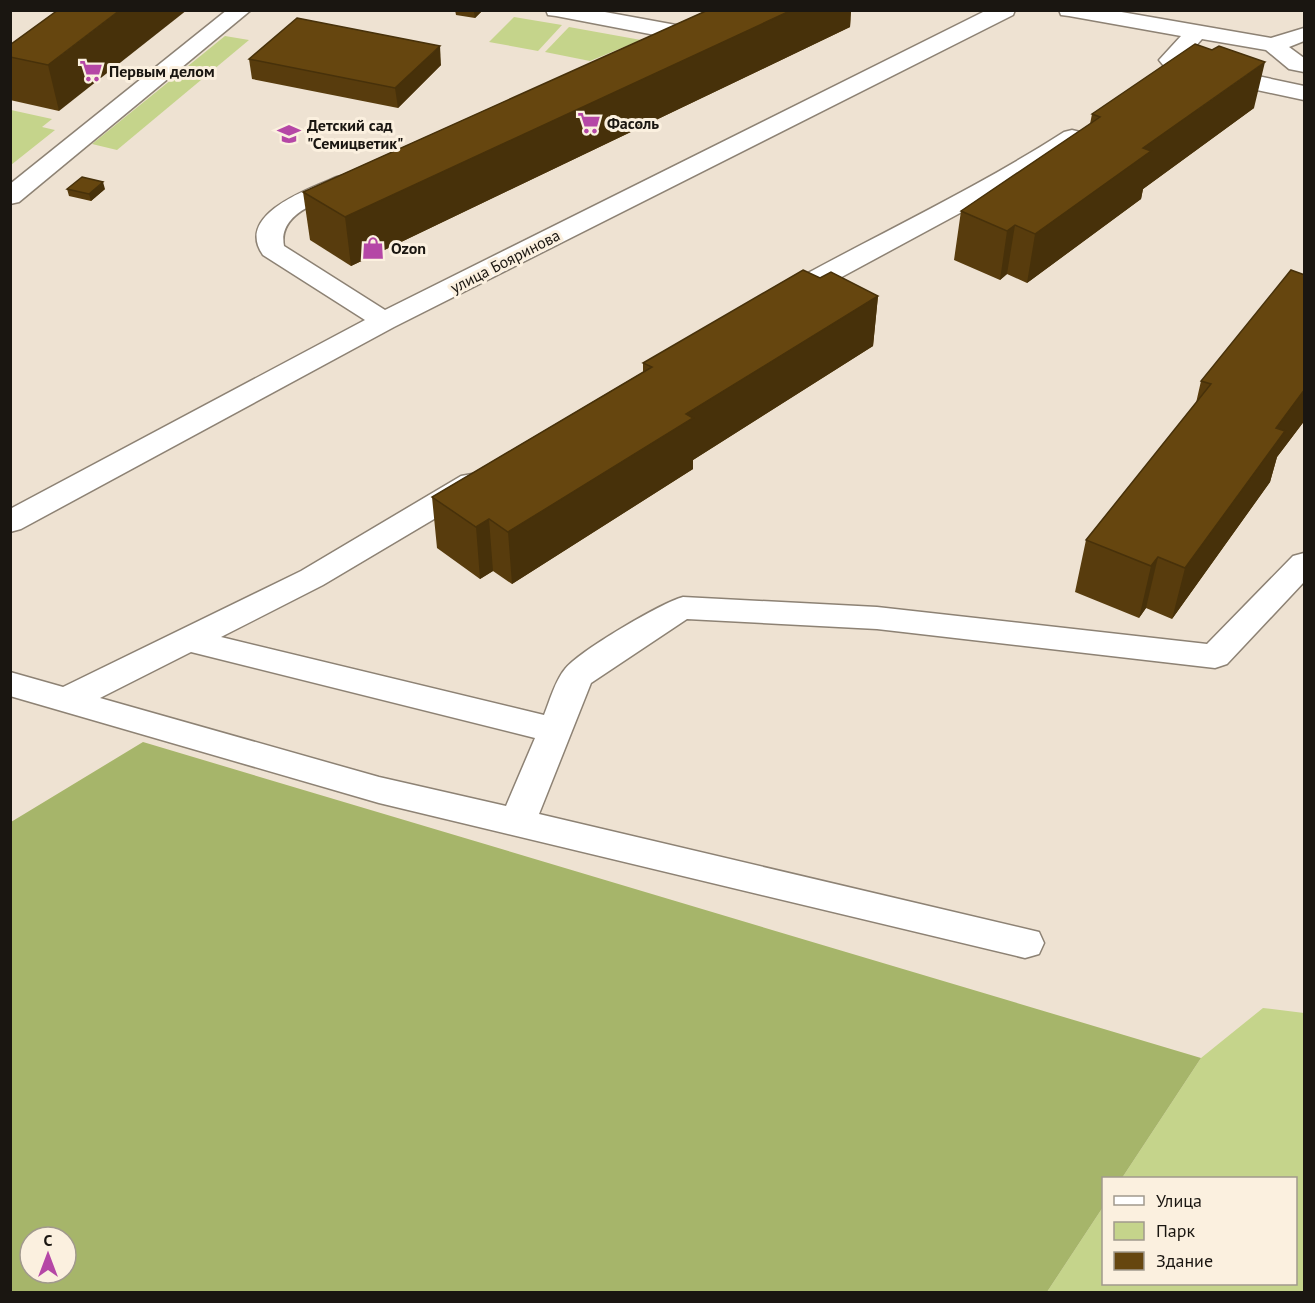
<svg xmlns="http://www.w3.org/2000/svg" width="1315" height="1303" viewBox="0 0 1315 1303" font-family="'PT Sans',sans-serif">
  <rect width="100%" height="100%" fill="#eee2d2"/>
  <g fill="#c5d48b">
    <polygon points="514,17 562,25 538,51 489,42"/>
    <polygon points="569,27 641,40 590,61 545,52"/>
    <polygon points="225,36 249,40 117,150 92,144"/>
    <polygon points="11,110 52,119 42,127 55,130 11,165"/>
    <polygon points="1263,1008 1304,1013 1304,1292 1047,1292 1103,1207 1104,1284 1296,1284 1296,1178 1122,1178 1201,1058"/>
  </g>
  <path fill="#a6b56a" fill-rule="evenodd" d="M143 742 1201 1058 1122 1178H1104L1103 1207 1047 1292H11V822ZM30 1237H66V1273H30Z"/>
  <g fill="none" stroke-linecap="round" stroke-linejoin="round">
    <g stroke="#8d8274" stroke-width="3">
      <g id="minor">
        <polygon points="227,10 251,10 19,202 10,204 10,184"/>
        <polygon points="546,10 594,10 676,25 684,27 687,32 684,37 676,39 556,16 548,15"/>
        <path d="M987 10H1015L1013 15 394 327 21 529 10 532V509L365 320 263 255C234 214 311 188 337 177L346 175 355 177 358 182 355 187C329 199 277 210 284 246L385 310Z"/>
        <polygon points="1059,10 1110,10 1271,38 1304,28 1304,41 1289,47 1304,58 1304,72 1289,69 1266,50 1202,39 1183,60 1304,86 1304,100 1168,71 1159,60 1181,36 1069,16 1061,15"/>
        <path d="M1072 130 1080 132 1084 137 1080 142 1010 186 788 306 779 308 770 306 766 300 770 294C867 239 969 193 1064 132Z"/>
        <path d="M472 474 483 476 487 483 483 490 323 585 221 637 544 715C550 700 555 681 565 669 579 651 661 603 683 597L877 607 1207 644 1293 556 1304 553V582L1227 664 1215 668 877 629 687 619 591 683 539 814 1039 932 1044 943 1039 954 1025 958 379 803 10 696V672L63 687 301 571 461 476ZM191 652 535 738 506 806 379 777 100 698Z"/>
      </g>
    </g>
    <use href="#minor" fill="#fff" fill-rule="evenodd"/>
  </g>
  <g fill="#583c0d">
    <polygon points="58,10 59,111 10,100 10,45"/>
    <polygon points="455,10 483,10 475,18 456,15"/>
    <polygon points="708,10 851,10 850,27 351,266 310,240 303,192"/>
    <polygon points="249,59 441,65 398,108 252,79"/>
    <polygon points="1254,108 1143,189 1141,199 1027,283 1007,274 1000,280 954,260 961,211 1090,124 1092,114"/>
    <polygon points="67,189 105,189 91,201 69,196"/>
    <polygon points="1305,275 1305,420 1277,457 1270,482 1172,619 1146,608 1139,618 1075,592 1086,540 1196,403 1201,381"/>
    <polygon points="820,278 878,296 873,346 693,460 693,469 512,584 493,571 480,579 437,548 432,497 643,372 643,363"/>
  </g>
  <g fill="#47310a">
    <polygon points="120,10 187,10 59,111 48,65"/>
    <polygon points="475,10 483,10 475,18 474,12"/>
    <polygon points="792,10 851,10 850,27 351,266 345,217"/>
    <polygon points="440,46 441,65 398,108 395,88"/>
    <polygon points="1265,62 1254,108 1143,189 1141,199 1027,283 1035,234 1143,148"/>
    <polygon points="103,182 105,189 91,201 89,194"/>
    <polygon points="1015,225 1007,274 1000,280 1007,231"/>
    <polygon points="878,296 873,346 693,460 693,469 512,584 508,532 686,414"/>
    <polygon points="1305,389 1305,420 1277,457 1270,482 1172,619 1185,568 1276,428"/>
    <polygon points="489,519 493,571 480,579 476,527"/>
    <polygon points="1158,557 1146,608 1139,618 1151,566"/>
  </g>
  <g fill="#66460f" stroke="#47310a" stroke-width="1.5">
    <polygon points="58,10 120,10 48,65 10,57 10,45"/>
    <polygon points="708,10 792,10 345,217 303,192"/>
    <polygon points="297,18 440,46 395,88 249,59"/>
    <polygon points="1195,44 1212,50 1219,46 1265,62 1143,148 1151,151 1035,234 1015,225 1007,231 961,211 1100,117 1092,114"/>
    <polygon points="82,177 103,182 89,194 67,189"/>
    <polygon points="803,270 820,278 831,272 878,296 686,414 693,418 508,532 489,519 476,527 432,497 652,367 643,363"/>
    <polygon points="1291,270 1305,275 1305,389 1276,428 1285,431 1185,568 1158,557 1151,566 1086,540 1211,384 1201,381"/>
  </g>
  <defs>
    <g id="supermarket-bare" transform="scale(1.8)"><path d="M-6-5.5h2.5l.6 2H6L4.5 2H-2.5L-4.4-4H-6ZM-1.5 3.2a1.3 1.3 0 1 0 .1 0ZM3 3.2a1.3 1.3 0 1 0 .1 0Z" fill="#b547a6" stroke="#fbf0df" stroke-width="2.5" paint-order="stroke"/></g>
    <g id="school-bare" transform="scale(1.8)"><path d="M0-5L7-2L0 1L-7-2ZM-4 1L0 2.5L4 1V4Q0 6-4 4Z" fill="#b547a6" stroke="#fbf0df" stroke-width="2.5" paint-order="stroke"/></g>
    <g id="shop-bare" transform="scale(1.8)"><path d="M-5-2.5h2.3a2.7 3.5 0 0 1 5.4 0H5L5.5 6h-11ZM-1.5-2.5h3a1.5 2.3 0 0 0-3 0Z" fill="#b547a6" stroke="#fbf0df" stroke-width="2.5" paint-order="stroke"/></g>
  </defs>
  <g fill-rule="evenodd">
    <use href="#supermarket-bare" x="91" y="71"/>
    <use href="#supermarket-bare" x="589" y="123"/>
    <use href="#school-bare" x="289" y="134"/>
    <use href="#shop-bare" x="373" y="248"/>
  </g>
  <g text-anchor="middle" stroke-width="6" stroke-linejoin="round" paint-order="stroke">
    <g font-size="16" font-weight="bold" fill="#1a1611" stroke="#fbf0df" text-anchor="start">
      <text x="109" y="77">Первым делом</text>
      <text x="607" y="129">Фасоль</text>
      <text x="307" y="131">Детский сад<tspan x="307" dy="18">"Семицветик"</tspan></text>
      <text x="391" y="254">Ozon</text>
    </g>
    <g font-size="16" fill="#1a1611" stroke="#fbf0df">
      <text transform="translate(505 261) rotate(-27)" y="6">улица Бояринова</text>
    </g>
  </g>
  <rect width="1315" height="1303" fill="none" stroke="#1a1611" stroke-width="24"/>
  <rect x="1102" y="1177" width="195" height="108" fill="#fbf0df" stroke="#a1998d" stroke-width="1.5"/>
  <rect x="1114" y="1196" width="30" height="9" fill="#ffffff" stroke="#a1998d" stroke-width="1.5"/>
  <text x="1156" y="1207" font-size="18" fill="#1a1611">Улица</text>
  <rect x="1114" y="1222" width="30" height="18" fill="#c5d48b" stroke="#a1998d" stroke-width="1.5"/>
  <text x="1156" y="1237" font-size="18" fill="#1a1611">Парк</text>
  <rect x="1114" y="1252" width="30" height="18" fill="#66460f" stroke="#a1998d" stroke-width="1.5"/>
  <text x="1156" y="1267" font-size="18" fill="#1a1611">Здание</text>
  <g transform="translate(48 1255)"><circle r="28" fill="#fbf0df" stroke="#a1998d" stroke-width="1.5"/>
  <path d="M0-4.5L10 22L0 15L-10 22Z" fill="#b547a6"/>
  <text y="-9" font-size="16" font-weight="bold" text-anchor="middle" fill="#1a1611">С</text>
  </g>
</svg>
